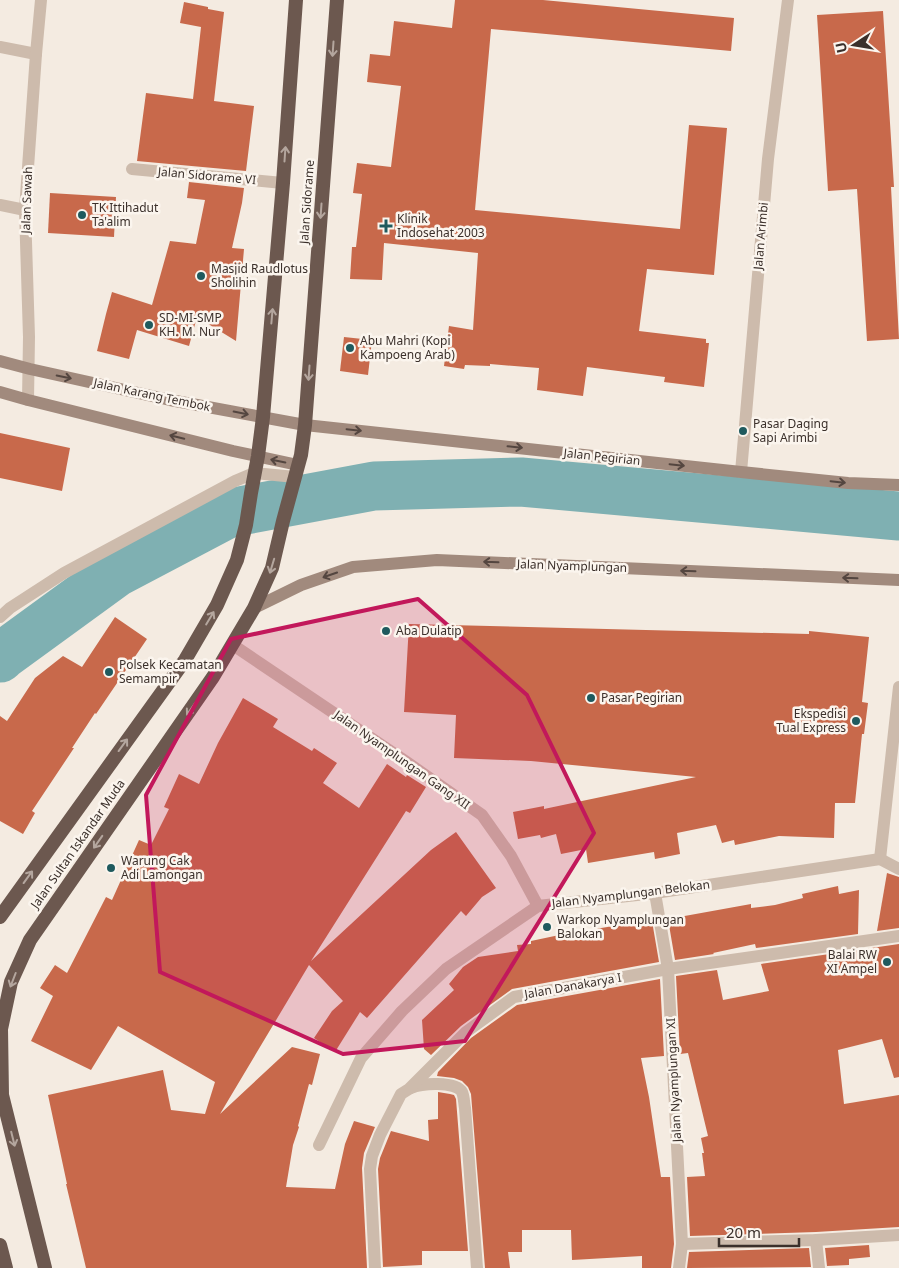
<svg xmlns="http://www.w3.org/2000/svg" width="899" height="1268" viewBox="0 0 899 1268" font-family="'Noto Sans',sans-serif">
  <rect width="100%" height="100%" fill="#f4ebe1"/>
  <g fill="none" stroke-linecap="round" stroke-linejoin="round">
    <polyline stroke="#7fb0b2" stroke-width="49" points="0,658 3,655 117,572 229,513 374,486 521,482 899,516"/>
  </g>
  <g fill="#c8694b">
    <polygon points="455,0 543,0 734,18 731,51 491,29 475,210 680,229 689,125 727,128 714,275 647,269 639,331 706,339 706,343 709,343 704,387 664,382 665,377 587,367 583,396 537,390 539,368 490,364 490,366 465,365 464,369 444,366 449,326 473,330 478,253 384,243 382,280 350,279 352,247 356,247 362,194 353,193 357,163 391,167 401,86 367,82 370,54 390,56 394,21 452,28"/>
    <polygon points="184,2 208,7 208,9 224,12 214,101 254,106 246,171 137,161 146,93 193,99 201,27 180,23"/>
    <polygon points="883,11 894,187 891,187 899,339 867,341 857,189 828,191 817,15"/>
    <polygon points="189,182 244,188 242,203 232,248 244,249 236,341 197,317 189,346 137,330 129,359 97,351 106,314 112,292 152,305 170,241 196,244 205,200 187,198"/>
    <polygon points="50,193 116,197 114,237 48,233"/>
    <polygon points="344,337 372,340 368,375 340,371"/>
    <polygon points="0,433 70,448 62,491 0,478"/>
    <polygon points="115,617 147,639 96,714 95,713 72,748 74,748 32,811 35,813 23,834 0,821 0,716 7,721 35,678 63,656 82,667"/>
    <polygon points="409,624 809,634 809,631 869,637 862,702 868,703 864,734 862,734 855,803 835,803 834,838 779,836 735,845 734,840 722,843 716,825 677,833 680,854 655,859 654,852 588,863 586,849 561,854 556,834 541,838 540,835 518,839 513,812 544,806 544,809 696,777 531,761 454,758 456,715 404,712"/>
    <polygon points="243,698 278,719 273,727 312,751 314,748 337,763 323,783 359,808 387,764 406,777 407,775 426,787 410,813 406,811 311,961 431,850 456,832 496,888 482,897 466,916 461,911 367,1018 360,1012 335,1052 314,1038 332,1011 343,1001 309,965 220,1114 292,1047 320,1054 312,1085 309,1084 298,1126 299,1127 293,1145 286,1187 335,1189 345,1144 354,1121 375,1127 364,1153 362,1168 367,1268 86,1268 66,1184 67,1184 48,1095 163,1070 171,1110 205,1114 215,1082 118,1026 91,1070 31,1041 53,996 40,988 55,965 67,973 106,897 112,900 139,840 151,845 169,809 164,807 179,774 199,784 218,743"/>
    <polygon points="887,873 899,877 899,928 877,931"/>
    <polygon points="838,886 839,894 859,890 858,934 756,948 755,944 713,953 714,954 675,960 668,919 751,904 751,908 775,905 803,898 802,894"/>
    <polygon points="650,920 652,921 659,962 512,989 461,1026 431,1055 424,1049 422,1020 454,990 449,984 463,967 478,957 518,951 517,945 531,944 531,941 583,930 583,931"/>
    <polygon points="899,944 899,1077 894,1078 882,1039 838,1050 844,1104 899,1095 899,1227 816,1232 690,1236 687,1177 705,1176 702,1153 704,1153 701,1138 708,1136 688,1053 680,1054 676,976 717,970 723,1000 769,991 761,964"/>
    <polygon points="660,979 664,1056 641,1058 649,1097 661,1177 670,1177 674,1244 671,1268 642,1268 642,1256 572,1260 571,1230 522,1230 522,1252 508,1252 510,1268 485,1268 471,1094 468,1087 462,1081 454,1078 437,1076 438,1072 471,1038 517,1005"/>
    <polygon points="438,1092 450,1094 454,1095 456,1099 468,1251 422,1251 422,1265 383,1267 378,1169 380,1158 391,1131 429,1141 428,1120 438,1119"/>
    <polygon points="869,1245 870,1257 849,1259 849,1265 827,1266 825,1248"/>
    <polygon points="809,1248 811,1267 687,1268 689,1252"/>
  </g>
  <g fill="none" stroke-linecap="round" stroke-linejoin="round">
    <g stroke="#cdbbac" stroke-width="12">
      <polyline points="0,47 36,54"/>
      <polyline points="132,169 283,183"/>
      <polyline points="0,205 25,210"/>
      <polyline points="28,400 29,337 25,210 36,54 41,0"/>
      <polyline points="741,472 768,159 788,0"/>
      <polyline points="0,617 10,608 64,573 235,481 254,473 295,477"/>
      <polyline points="233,645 408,763 482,815 511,856 538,906"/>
      <polyline points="880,859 899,869"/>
      <polyline points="655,893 668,969 682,1244 679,1268"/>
      <path d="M411 1088C420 1083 456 1081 462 1092 464 1096 464 1103 465 1108L477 1268"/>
      <polyline points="319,1145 361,1058 402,1011 446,969 538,906 655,893 880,859 899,687"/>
      <polyline points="816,1240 819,1268"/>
      <polyline points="682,1244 816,1240 899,1235"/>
      <polyline points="375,1268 370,1169 372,1156 380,1135 401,1094 409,1089 466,1032 514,997 668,969 899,936"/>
    </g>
    <g stroke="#a18a7d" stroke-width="12">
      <polyline points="0,361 30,369 170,400 305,425 741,472 848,483 899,485"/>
      <polyline points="0,392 28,400 233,451 298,465"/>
      <polyline points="254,608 301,585 353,567 437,560 899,580"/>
    </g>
    <g stroke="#6c584f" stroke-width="14">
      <polyline points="0,917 185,660 217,605 237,560 246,525 251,493 258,456 263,417 283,183 296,0"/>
      <polyline points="0,1245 6,1268"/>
      <polyline points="45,1268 2,1095 1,1029 11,982 30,940 213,677 254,608 272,568 283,521 301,455 305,425 337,0"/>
    </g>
  </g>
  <defs><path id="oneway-shaft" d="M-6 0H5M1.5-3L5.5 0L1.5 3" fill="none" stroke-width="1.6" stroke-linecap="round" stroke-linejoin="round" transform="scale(1.25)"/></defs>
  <g stroke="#b4a69e">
    <use href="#oneway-shaft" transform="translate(333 49) rotate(94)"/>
    <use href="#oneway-shaft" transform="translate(285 154) rotate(-86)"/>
    <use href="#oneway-shaft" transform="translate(321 211) rotate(94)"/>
    <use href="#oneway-shaft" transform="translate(272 316) rotate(-85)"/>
    <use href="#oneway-shaft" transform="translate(309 373) rotate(94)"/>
    <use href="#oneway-shaft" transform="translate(272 566) rotate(107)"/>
    <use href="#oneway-shaft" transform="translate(210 618) rotate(-59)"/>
    <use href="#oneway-shaft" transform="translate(191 709) rotate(125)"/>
    <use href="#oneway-shaft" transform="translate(123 745) rotate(-54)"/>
    <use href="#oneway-shaft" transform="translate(98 842) rotate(125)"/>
    <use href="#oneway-shaft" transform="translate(28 877) rotate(-54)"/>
    <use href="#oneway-shaft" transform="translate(13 980) rotate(111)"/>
    <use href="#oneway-shaft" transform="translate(13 1139) rotate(76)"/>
  </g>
  <g stroke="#544640">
    <use href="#oneway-shaft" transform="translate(64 377) rotate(12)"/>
    <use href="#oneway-shaft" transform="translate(241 413) rotate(11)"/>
    <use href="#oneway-shaft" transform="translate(354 430) rotate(6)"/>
    <use href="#oneway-shaft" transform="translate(177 437) rotate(-166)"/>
    <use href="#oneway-shaft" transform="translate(515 447) rotate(6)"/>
    <use href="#oneway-shaft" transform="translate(278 461) rotate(-168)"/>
    <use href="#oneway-shaft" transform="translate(677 465) rotate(6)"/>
    <use href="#oneway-shaft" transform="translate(838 482) rotate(6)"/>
    <use href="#oneway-shaft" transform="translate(491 562) rotate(-178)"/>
    <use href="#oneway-shaft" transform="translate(688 571) rotate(-178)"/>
    <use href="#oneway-shaft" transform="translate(330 575) rotate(161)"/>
    <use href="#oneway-shaft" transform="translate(850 578) rotate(-178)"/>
  </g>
  <path fill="#c2185b" fill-opacity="0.2" stroke="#c2185b" stroke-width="4" stroke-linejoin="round" d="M418 599 527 695 594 833 465 1041 343 1054 160 972 146 795 231 639Z"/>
  <g fill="#1f5a5e" stroke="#fbf5ee" stroke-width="2">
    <circle cx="82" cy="215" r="5"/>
    <path d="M383.5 218.5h5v5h5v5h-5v5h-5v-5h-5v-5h5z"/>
    <circle cx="201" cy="276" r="5"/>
    <circle cx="149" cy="325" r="5"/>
    <circle cx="350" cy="348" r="5"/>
    <circle cx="743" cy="431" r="5"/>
    <circle cx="386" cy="631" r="5"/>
    <circle cx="109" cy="672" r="5"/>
    <circle cx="591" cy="698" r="5"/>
    <circle cx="856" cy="721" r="5"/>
    <circle cx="111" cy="868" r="5"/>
    <circle cx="547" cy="927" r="5"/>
    <circle cx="887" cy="962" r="5"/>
  </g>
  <g text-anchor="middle" stroke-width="5" stroke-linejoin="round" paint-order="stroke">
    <g font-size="12" fill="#3b302b" stroke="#fbf5ee">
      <text transform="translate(207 176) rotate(5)" y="4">Jalan Sidorame VI</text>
      <text transform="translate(27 200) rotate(-88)" y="4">Jalan Sawah</text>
      <text transform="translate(307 202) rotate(-86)" y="4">Jalan Sidorame</text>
      <text transform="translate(761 236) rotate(-85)" y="4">Jalan Arimbi</text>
      <text transform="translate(152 395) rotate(12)" y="4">Jalan Karang Tembok</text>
      <text transform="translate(602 457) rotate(6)" y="4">Jalan Pegirian</text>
      <text transform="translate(572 566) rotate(2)" y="4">Jalan Nyamplungan</text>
      <text transform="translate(402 760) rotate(35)" y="4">Jalan Nyamplungan Gang XII</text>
      <text transform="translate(78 844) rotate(-55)" y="4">Jalan Sultan Iskandar Muda</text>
      <text transform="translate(631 894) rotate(-7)" y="4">Jalan Nyamplungan Belokan</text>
      <text transform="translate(573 986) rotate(-10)" y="4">Jalan Danakarya I</text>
      <text transform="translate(674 1080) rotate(-93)" y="4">Jalan Nyamplungan XI</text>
    </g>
    <g font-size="12" fill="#3b302b" stroke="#fbf5ee" text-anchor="start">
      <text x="92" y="212">TK Ittihadut<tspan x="92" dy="14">Ta'alim</tspan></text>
      <text x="397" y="223">Klinik<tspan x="397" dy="14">Indosehat 2003</tspan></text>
      <text x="211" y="273">Masjid Raudlotus<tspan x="211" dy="14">Sholihin</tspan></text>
      <text x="159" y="322">SD-MI-SMP<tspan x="159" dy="14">KH. M. Nur</tspan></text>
      <text x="360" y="345">Abu Mahri (Kopi<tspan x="360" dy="14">Kampoeng Arab)</tspan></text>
      <text x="753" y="428">Pasar Daging<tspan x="753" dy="14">Sapi Arimbi</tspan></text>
      <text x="396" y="635">Aba Dulatip</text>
      <text x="119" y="669">Polsek Kecamatan<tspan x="119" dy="14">Semampir</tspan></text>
      <text x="601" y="702">Pasar Pegirian</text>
      <text x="846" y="718" text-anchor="end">Ekspedisi<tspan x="846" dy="14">Tual Express</tspan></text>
      <text x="121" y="865">Warung Cak<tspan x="121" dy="14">Adi Lamongan</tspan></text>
      <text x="557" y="924">Warkop Nyamplungan<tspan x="557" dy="14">Balokan</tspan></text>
      <text x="877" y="959" text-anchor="end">Balai RW<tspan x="877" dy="14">XI Ampel</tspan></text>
    </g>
  </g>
  <g transform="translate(854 45) rotate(258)" stroke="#fbf5ee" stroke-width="4" paint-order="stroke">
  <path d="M0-4L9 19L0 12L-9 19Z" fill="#3b302b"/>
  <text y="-8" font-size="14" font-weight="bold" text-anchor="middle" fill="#3b302b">U</text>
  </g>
  <path d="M719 1238v8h80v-8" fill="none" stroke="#3b302b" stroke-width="2.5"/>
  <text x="726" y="1238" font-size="15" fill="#3b302b" stroke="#fbf5ee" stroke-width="4" paint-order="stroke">20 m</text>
</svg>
